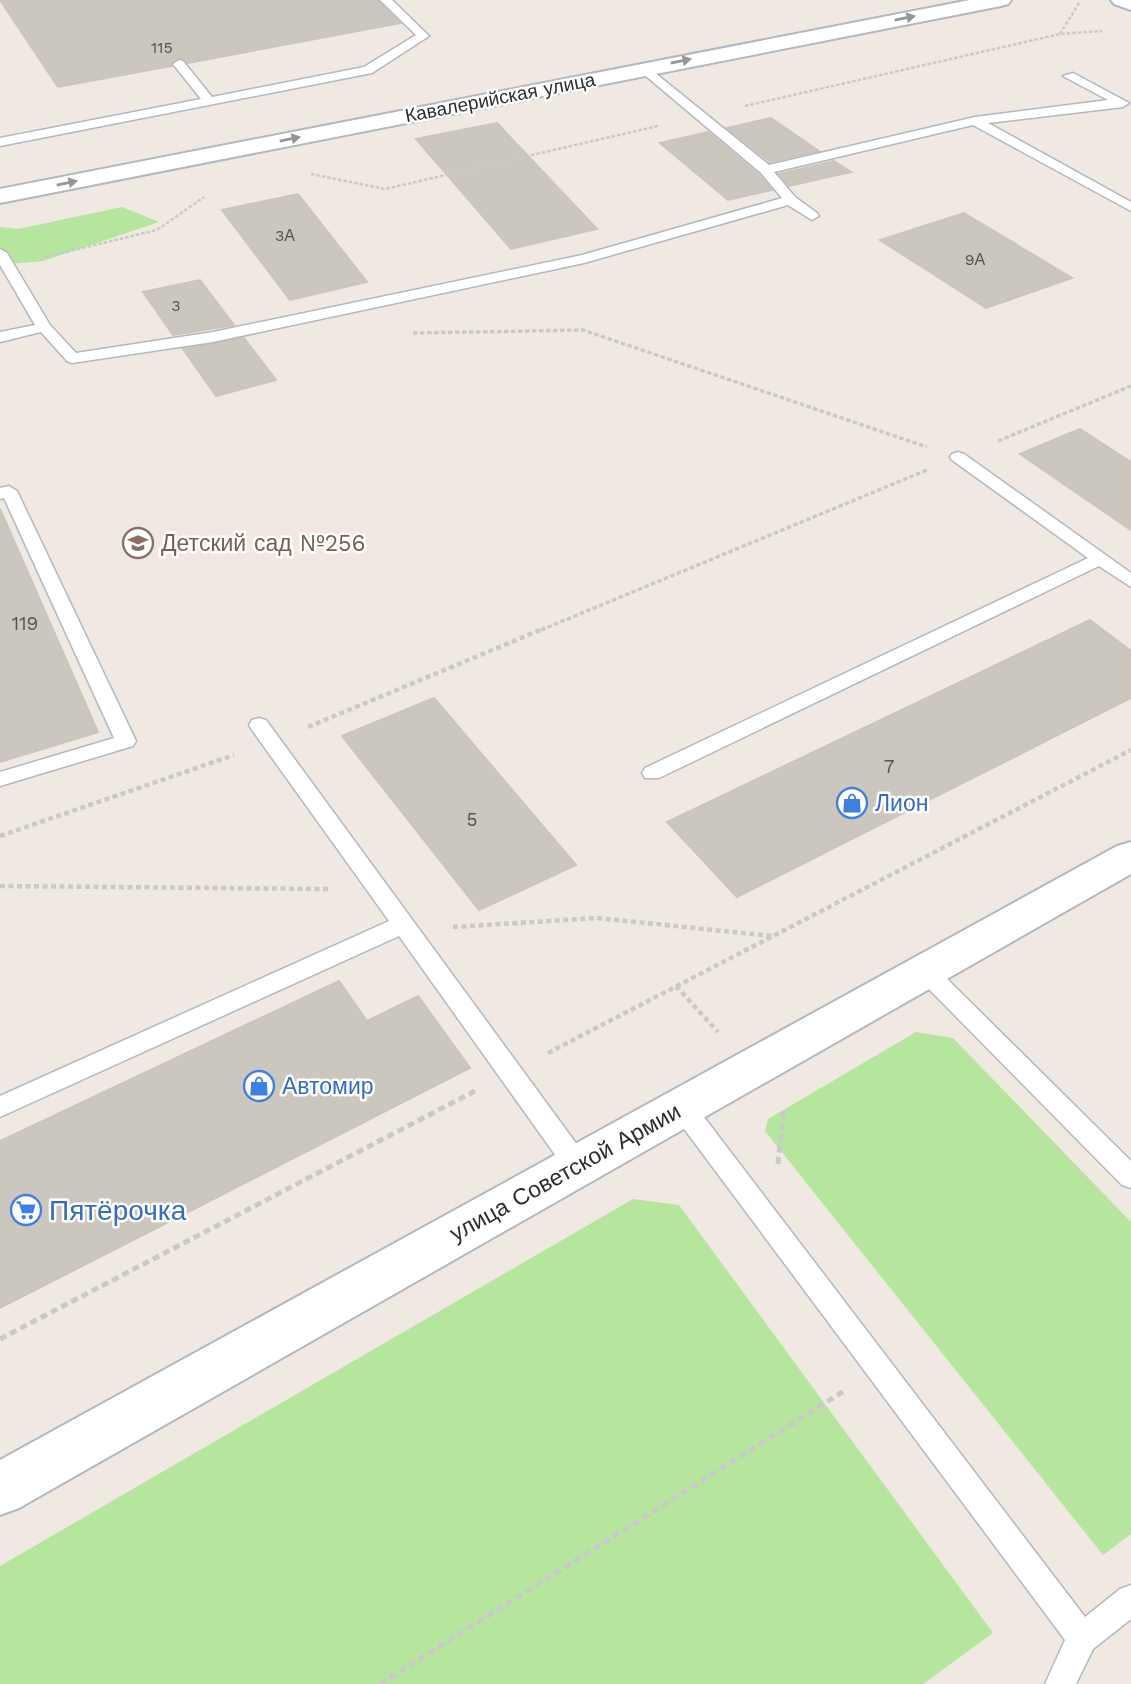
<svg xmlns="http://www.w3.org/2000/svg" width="1131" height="1684" viewBox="0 0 1131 1684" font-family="'Work Sans',sans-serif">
  <rect width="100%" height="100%" fill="#efe9e1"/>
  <g fill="#b6e59e">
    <polygon points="122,207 159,222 43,261 0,265 0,227 18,229"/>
    <polygon points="916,1032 953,1038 1131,1222 1131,1534 1103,1555 765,1131 768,1119"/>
    <polygon points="633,1199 679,1205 993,1633 923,1684 0,1684 0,1566"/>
  </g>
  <g fill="#cbc7bf" stroke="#cbc5ba" stroke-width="2">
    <polygon points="0,0 377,0 400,23 188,63 178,58 171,66 58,87"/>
    <polygon points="771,118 819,151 770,162 727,128"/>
    <polygon points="497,123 597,229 511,249 416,139"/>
    <polygon points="708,132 759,175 772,190 728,200 660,143"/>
    <polygon points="834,161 851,172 789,186 779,174"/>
    <polygon points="298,194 367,282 290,300 222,210"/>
    <polygon points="964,213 1072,278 986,308 880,240"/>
    <polygon points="200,280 234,325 173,335 143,292"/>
    <polygon points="244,338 276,380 216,396 183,349"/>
    <polygon points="1080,429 1131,462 1131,530 1020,454"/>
    <polygon points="0,509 98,732 0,762"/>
    <polygon points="1090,620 1131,651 1131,698 737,897 667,822"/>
    <polygon points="434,698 576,865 479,910 342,736"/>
    <polygon points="339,981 367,1021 418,996 470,1068 0,1308 0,1141"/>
  </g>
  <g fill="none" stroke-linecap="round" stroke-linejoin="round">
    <g stroke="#b4b7c1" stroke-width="3">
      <g id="lane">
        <polygon points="380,0 392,0 429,36 372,73 0,146 0,138 201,99 173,64 179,60 183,61 212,97 364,67 416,35"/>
        <polygon points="644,64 769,165 975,117 1108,100 1063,76 1073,73 1129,103 1123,107 988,123 1131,202 1131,211 973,125 774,172 795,197 817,213 819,216 812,220 788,205 584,263 213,342 72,363 67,361 41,332 0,342 0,332 35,325 0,265 0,249 7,253 50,325 76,353 213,332 582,255 782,198 761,173 640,71 640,65"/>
        <polygon points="958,452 964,454 1131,573 1131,587 1099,566 659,778 645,778 642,773 645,768 1088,558 952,460 950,457 952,454"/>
        <polygon points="9,486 17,491 136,741 133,746 0,786 0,772 114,738 4,498 0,499 0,488"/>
        <polygon points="259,718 266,720 586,1157 589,1165 586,1173 577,1176 568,1173 399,936 0,1117 0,1096 389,921 252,730 249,725 252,720"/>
        <polygon points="925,962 933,965 1131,1161 1131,1188 1122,1185 917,977 914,971 917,965"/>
        <polygon points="682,1097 691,1100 1085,1617 1120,1589 1131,1585 1131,1619 1093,1649 1076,1684 1045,1684 1065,1640 673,1114 670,1107 673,1100"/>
      </g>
    </g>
    <g stroke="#b4b7c1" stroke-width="4">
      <g id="street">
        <polygon points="970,0 1011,0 1008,4 1001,6 0,203 0,189"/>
        <polygon points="1111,0 1131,0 1131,10 1114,4"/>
      </g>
    </g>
    <g stroke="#b4b7c1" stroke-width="4">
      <polygon id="secondary" points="1131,842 1131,874 19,1508 0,1515 0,1460 1117,846"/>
    </g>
    <g stroke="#c9c9c9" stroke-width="2.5" stroke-dasharray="3.5 2" stroke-linecap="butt">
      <polyline points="1060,34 1079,3"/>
      <polyline points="745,106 1060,34 1102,31"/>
      <polyline points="311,174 385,189 658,126"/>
      <polyline points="45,257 157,230 204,197"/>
    </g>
    <g stroke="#c9c9c9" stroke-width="3.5" stroke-dasharray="4.5 2.5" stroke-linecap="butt">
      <polyline points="413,333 583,330 927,447"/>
      <polyline points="998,441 1131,386"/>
      <polyline points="541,630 927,470"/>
    </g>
    <g stroke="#c9c9c9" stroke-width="4.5" stroke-dasharray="5 3.5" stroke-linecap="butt">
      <polyline points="308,727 545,628"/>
      <polyline points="0,836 234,755"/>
      <polyline points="0,886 328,889"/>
      <polyline points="453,927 597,918 772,936"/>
      <polyline points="676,986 718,1032"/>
      <polyline points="548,1053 1131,750"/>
    </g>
    <g stroke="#c9c9c9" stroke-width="5" stroke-dasharray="7 4.5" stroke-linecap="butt">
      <polyline points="778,1164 784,1107"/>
      <polyline points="0,1339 475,1091"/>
      <polyline points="380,1684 844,1391"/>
    </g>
    <use href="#lane" fill="#fff" fill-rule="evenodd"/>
    <use href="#street" fill="#fff" fill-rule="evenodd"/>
    <use href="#secondary" fill="#fff" fill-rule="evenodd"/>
  </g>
  <defs><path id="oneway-solid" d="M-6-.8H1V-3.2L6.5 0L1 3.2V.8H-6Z" transform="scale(1.75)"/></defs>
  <g fill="#969696">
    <use href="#oneway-solid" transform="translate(905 18) rotate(-11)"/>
    <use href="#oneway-solid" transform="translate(681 61) rotate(-11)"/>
    <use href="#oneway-solid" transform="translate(290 139) rotate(-11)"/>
    <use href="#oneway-solid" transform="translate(67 183) rotate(-11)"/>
  </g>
  <defs>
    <g id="school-ring" transform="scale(1.575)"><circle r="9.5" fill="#fff" stroke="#8d6e63" stroke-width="1.5"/><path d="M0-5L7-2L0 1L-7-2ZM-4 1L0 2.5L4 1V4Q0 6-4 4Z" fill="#8d6e63"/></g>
    <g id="shop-ring" transform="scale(1.575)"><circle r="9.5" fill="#fff" stroke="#3f7fe0" stroke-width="1.5"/><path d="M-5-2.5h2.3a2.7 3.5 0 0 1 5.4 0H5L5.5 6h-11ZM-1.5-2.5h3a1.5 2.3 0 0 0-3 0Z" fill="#3f7fe0"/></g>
    <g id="supermarket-ring" transform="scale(1.575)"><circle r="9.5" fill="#fff" stroke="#3f7fe0" stroke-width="1.5"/><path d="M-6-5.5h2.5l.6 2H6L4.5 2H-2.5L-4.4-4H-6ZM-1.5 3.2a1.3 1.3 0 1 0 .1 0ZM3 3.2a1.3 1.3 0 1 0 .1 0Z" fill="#3f7fe0"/></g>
  </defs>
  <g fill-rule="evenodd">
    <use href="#school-ring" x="138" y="543"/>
    <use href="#shop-ring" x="852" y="803"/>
    <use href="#shop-ring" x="259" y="1086"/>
    <use href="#supermarket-ring" x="26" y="1210"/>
  </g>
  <g text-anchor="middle" stroke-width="5" stroke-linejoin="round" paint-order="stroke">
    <g font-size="16" fill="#555452">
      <text x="162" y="53">115</text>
      <text x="285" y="241">3А</text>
      <text x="975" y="265">9А</text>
      <text x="176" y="311">3</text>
    </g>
    <g font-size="19" fill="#2e2e2e" stroke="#fff">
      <text transform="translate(500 97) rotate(-11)" y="7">Кавалерийская улица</text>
    </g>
    <g font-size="19" fill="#555452">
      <text x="25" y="630">119</text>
      <text x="889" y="773">7</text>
      <text x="472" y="826">5</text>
    </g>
    <g font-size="23" fill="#785e54" stroke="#fff" text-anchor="start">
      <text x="161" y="551">Детский сад №256</text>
    </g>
    <g font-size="23" fill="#366cbe" stroke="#fff" text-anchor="start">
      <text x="875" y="811">Лион</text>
      <text x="282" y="1094">Автомир</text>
    </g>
    <g font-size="23" fill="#2e2e2e" stroke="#fff">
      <text transform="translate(565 1172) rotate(-29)" y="8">улица Советской Армии</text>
    </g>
    <g font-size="28" fill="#366cbe" stroke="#fff" text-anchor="start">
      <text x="49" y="1220">Пятёрочка</text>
    </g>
  </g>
</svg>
